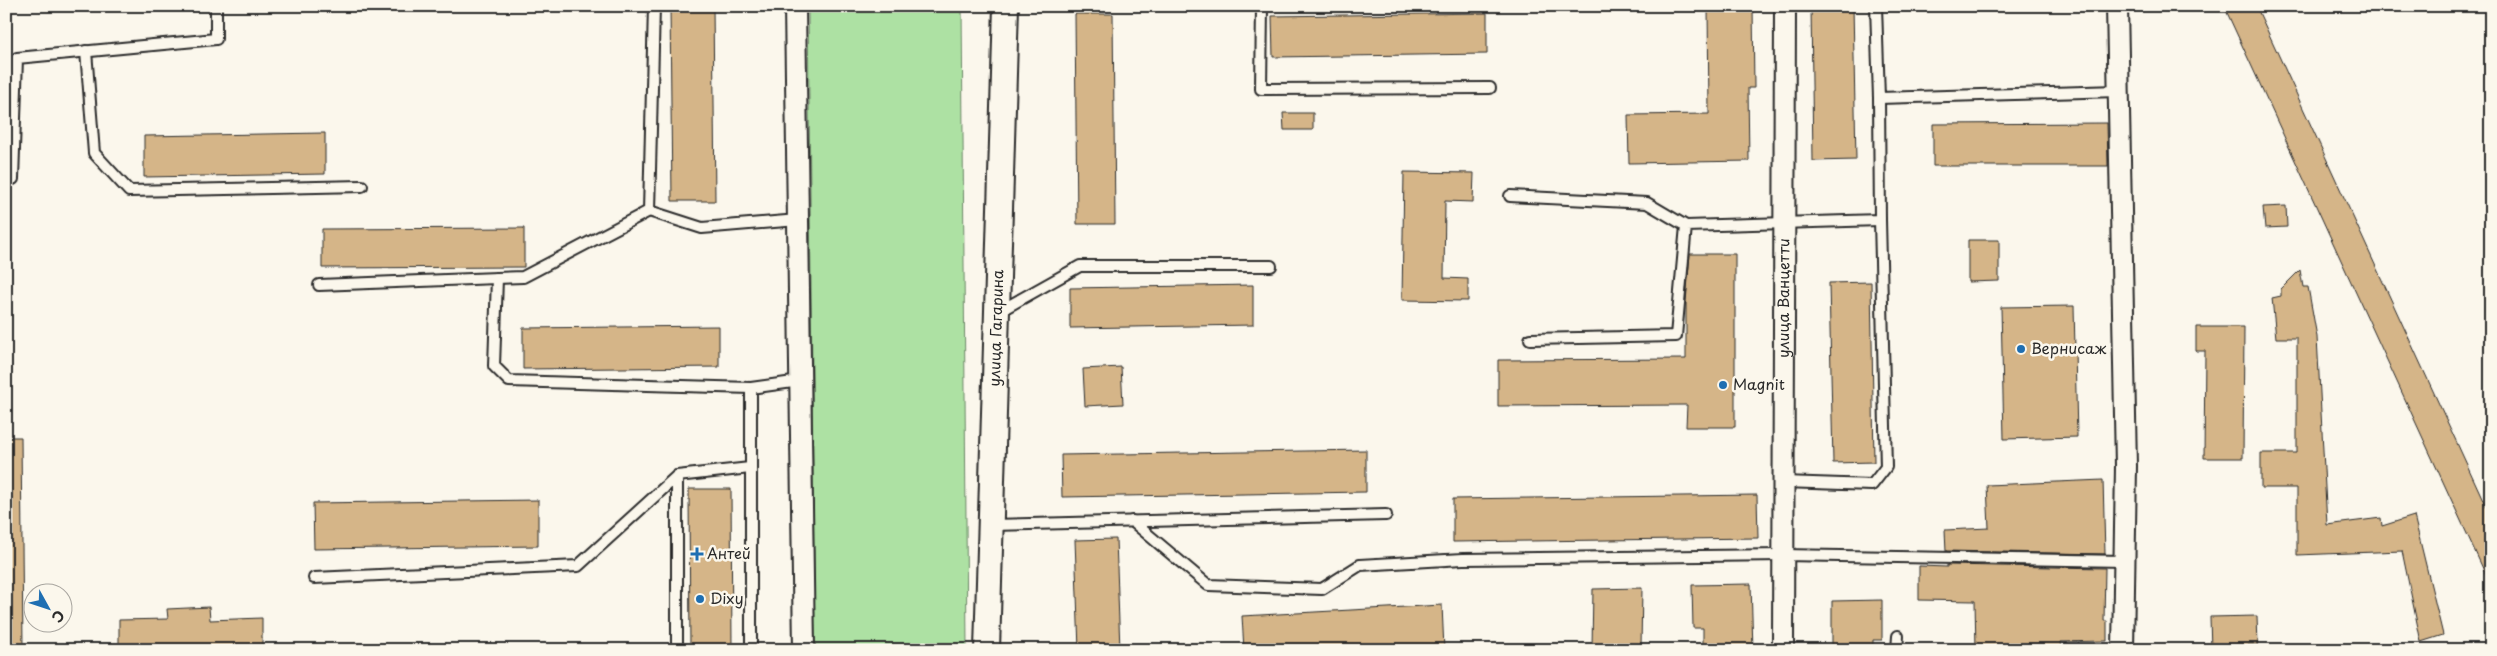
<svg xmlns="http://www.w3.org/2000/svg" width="2497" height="656" viewBox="0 0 2497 656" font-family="'Playpen Sans',sans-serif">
  <rect width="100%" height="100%" fill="#fbf7ec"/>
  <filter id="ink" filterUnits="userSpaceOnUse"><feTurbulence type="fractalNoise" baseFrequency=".02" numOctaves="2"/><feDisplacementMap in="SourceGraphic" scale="10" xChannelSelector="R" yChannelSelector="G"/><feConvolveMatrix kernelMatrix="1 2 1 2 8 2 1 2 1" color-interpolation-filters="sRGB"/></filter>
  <g filter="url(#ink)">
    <polygon fill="#ade1a3" stroke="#6c8667" points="808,6 962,6 967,650 815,650"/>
    <g fill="#d5b588" stroke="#2b2b2b">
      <polygon points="670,6 713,6 715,201 672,201"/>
      <polygon points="1708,6 1753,6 1754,88 1748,88 1749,161 1629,163 1628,115 1709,114"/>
      <polygon points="1811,6 1853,6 1856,160 1813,161"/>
      <polygon points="2224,6 2256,6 2491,517 2491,586"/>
      <polygon points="1487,13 1487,54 1273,57 1272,16"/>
      <polygon points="1075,14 1113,14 1115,224 1077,224"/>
      <polygon points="1283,113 1313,113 1313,130 1284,130"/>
      <polygon points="2107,123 2108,166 1933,166 1933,124"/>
      <polygon points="325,133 325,174 144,177 144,136"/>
      <polygon points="1404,172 1474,173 1473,202 1445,201 1444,278 1468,279 1468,301 1402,300"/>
      <polygon points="2286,206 2287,227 2265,228 2263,207"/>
      <polygon points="524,228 524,267 322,268 322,229"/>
      <polygon points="1968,240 1999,240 1999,281 1968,282"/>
      <polygon points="1690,254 1735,254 1735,427 1686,427 1687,405 1498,406 1498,360 1686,359 1686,302"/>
      <polygon points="2300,270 2303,287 2308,287 2317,337 2327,525 2381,518 2382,526 2414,516 2443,635 2421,642 2402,551 2297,555 2297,488 2261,488 2261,453 2297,453 2297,338 2276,338 2272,298 2281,296 2281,289"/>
      <polygon points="1871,282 1874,462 1833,463 1829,283"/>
      <polygon points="1253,285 1253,325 1070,328 1070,288"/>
      <polygon points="2074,306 2077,437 2004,439 2001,307"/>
      <polygon points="719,326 719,367 523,369 523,328"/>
      <polygon points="2196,327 2244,327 2243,458 2204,458 2205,351 2196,351"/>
      <polygon points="1121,367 1123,404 1085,406 1083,369"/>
      <polygon points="6,437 21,437 23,650 6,650"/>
      <polygon points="1366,450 1366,492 1062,497 1061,455"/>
      <polygon points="2103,480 2105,554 1946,551 1945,530 1989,528 1987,485"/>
      <polygon points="689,489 731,489 732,650 690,650"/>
      <polygon points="1757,495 1758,538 1453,542 1453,499"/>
      <polygon points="538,500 538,546 314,549 313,503"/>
      <polygon points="1116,539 1120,650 1079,650 1075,540"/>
      <polygon points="1947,565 2105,568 2104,621 2107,621 2107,641 2061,642 2062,650 1976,650 1975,601 1919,600 1919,566 1947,567"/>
      <polygon points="1751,584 1753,650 1703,650 1703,628 1693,628 1692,585"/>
      <polygon points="1642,588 1641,647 1592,648 1593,589"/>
      <polygon points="1882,600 1882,640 1873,640 1873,650 1832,650 1832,601"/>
      <polygon points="1442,605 1444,650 1396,650 1396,647 1244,650 1242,616"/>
      <polygon points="209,607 210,620 262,618 262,650 119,650 119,620 168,619 167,609"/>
      <polygon points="2257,616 2258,645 2248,645 2248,650 2211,650 2210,617"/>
    </g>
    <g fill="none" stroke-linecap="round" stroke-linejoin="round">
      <g stroke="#2b2b2b" stroke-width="14">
        <g id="service">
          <polyline points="1262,6 1261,89 1490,88"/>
          <polyline points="1876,6 1879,98 2118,91"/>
          <polyline points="86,51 94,153 129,191 362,186"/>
          <polyline points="6,179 13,179 17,58 216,39 216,6"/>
          <polyline points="1510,196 1647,203 1686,226"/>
          <polyline points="649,211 702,228 798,220"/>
          <polyline points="497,278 494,366 509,381 751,388"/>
          <polyline points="319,285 523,277 649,211 654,6"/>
          <polyline points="998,312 1080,266 1271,266"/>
          <polyline points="1530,339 1676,336 1686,226 1880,220 1879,98"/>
          <polyline points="1783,482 1872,485 1886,467 1880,220"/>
          <polyline points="1132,521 1208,585 1322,589 1360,565 1463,559 1783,555 2124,561"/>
          <polyline points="991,525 1386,515"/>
          <polyline points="314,578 578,566 677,476 750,468"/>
          <polyline points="677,650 677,476"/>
          <polyline points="751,650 751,388 800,381"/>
          <polyline points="1897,650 1898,636"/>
        </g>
      </g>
      <g stroke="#2b2b2b" stroke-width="24">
        <g id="minor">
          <polyline points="795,6 804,650"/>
          <polyline points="2117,6 2126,466 2123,650"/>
          <path id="s1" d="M1783 650 1785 6"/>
        </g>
      </g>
      <g stroke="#2b2b2b" stroke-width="28">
        <g id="tertiary">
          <path id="s2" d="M987 650 1006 6"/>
        </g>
      </g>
      <use href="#service" stroke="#fbf7ec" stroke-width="10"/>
      <use href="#minor" stroke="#fbf7ec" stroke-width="20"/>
      <use href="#tertiary" stroke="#fbf7ec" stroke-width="24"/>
    </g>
  </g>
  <g fill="#1f6fb2" stroke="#fbf7ec" stroke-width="2">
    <circle cx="2021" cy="349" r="5"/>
    <circle cx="1723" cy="385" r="5"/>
    <path d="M694.5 546.5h5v5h5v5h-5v5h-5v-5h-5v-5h5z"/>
    <circle cx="700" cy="599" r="5"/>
  </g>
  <g text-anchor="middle" stroke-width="5" stroke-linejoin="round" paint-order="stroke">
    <g font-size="15" fill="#2b2b2b" stroke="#fbf7ec">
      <text dy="5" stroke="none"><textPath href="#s1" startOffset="352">улица Ванцетти</textPath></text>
      <text dy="5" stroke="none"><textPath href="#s2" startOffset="322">улица Гагарина</textPath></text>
    </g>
    <g font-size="15" fill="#2b2b2b" stroke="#fbf7ec" text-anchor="start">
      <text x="2031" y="354">Вернисаж</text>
      <text x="1733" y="390">Magnit</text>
      <text x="707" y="559">Антей</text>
      <text x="710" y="604">Dixy</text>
    </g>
  </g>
  <rect width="2497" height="656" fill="none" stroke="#fbf7ec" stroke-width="25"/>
  <rect x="12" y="12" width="2472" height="631" fill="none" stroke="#2b2b2b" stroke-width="2" filter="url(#ink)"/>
  <g transform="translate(48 608) rotate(130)"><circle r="24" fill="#fbf7ec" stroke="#a8a59f"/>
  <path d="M0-4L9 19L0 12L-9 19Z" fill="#1f6fb2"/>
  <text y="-8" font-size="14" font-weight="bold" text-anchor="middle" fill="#2b2b2b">С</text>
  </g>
</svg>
